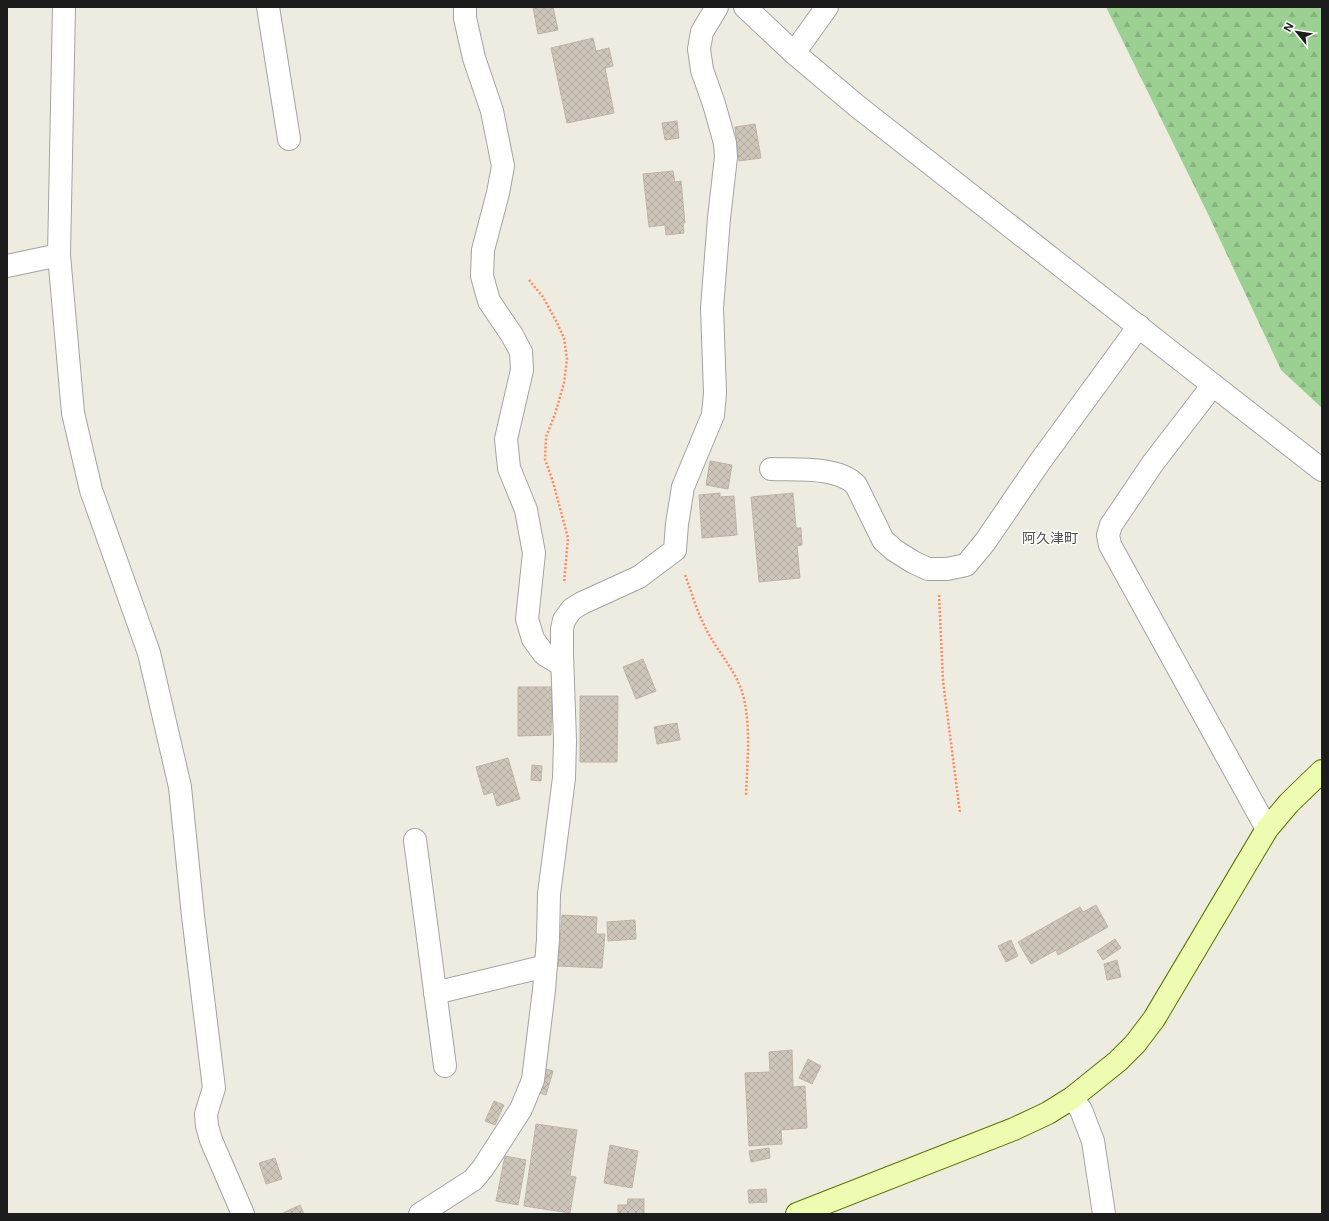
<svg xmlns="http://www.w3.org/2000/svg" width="1329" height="1221" viewBox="0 0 1329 1221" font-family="Figtree,'Noto Sans JP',sans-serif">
  <defs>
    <pattern id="forest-firs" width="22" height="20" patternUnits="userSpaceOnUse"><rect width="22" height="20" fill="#9cd093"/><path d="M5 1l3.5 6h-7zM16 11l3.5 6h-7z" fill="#86b27e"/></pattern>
    <pattern id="building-cross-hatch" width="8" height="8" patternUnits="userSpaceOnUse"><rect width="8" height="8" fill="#cec6ba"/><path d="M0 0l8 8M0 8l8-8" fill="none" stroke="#b0aa9f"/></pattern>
  </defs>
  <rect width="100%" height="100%" fill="#eeece1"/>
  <polygon fill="url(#forest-firs)" points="1106,7 1322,7 1322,408 1281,370 1207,212"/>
  <g fill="url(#building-cross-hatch)" stroke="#c0b4a3">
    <polygon points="533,7 553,7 558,30 538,34"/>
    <polygon points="593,38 596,51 609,48 613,66 605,68 614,113 567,123 551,48"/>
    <polygon points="677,121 679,138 665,140 662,123"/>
    <polygon points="755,124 761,158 739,161 735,127"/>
    <polygon points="673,171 675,182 681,181 685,223 683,223 684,233 666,235 665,225 649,227 643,174"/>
    <polygon points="710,461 732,465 728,489 706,485"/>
    <polygon points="720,493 720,497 734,496 737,535 702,538 699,495"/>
    <polygon points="793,493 796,528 801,528 802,545 797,546 800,578 759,582 751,497"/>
    <polygon points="643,659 656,691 636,699 623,667"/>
    <polygon points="518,687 552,687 551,735 518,736"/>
    <polygon points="580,696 618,696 617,762 580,762"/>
    <polygon points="677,723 680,740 657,744 654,727"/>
    <polygon points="508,758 520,799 497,806 493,792 484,795 476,767"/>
    <polygon points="532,765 542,766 541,781 531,780"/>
    <polygon points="1096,905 1108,927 1058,955 1056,950 1031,964 1018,942 1080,907 1083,912"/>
    <polygon points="562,915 597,917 596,934 605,934 602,968 558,966"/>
    <polygon points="635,920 636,939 608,941 607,922"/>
    <polygon points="1115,939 1121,948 1103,960 1097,951"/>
    <polygon points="1011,940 1018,956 1006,962 998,946"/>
    <polygon points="1117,960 1121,977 1107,980 1104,964"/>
    <polygon points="792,1050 793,1087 805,1086 807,1128 781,1130 782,1144 749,1146 745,1073 770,1072 769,1052"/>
    <polygon points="808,1059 821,1066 812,1084 799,1078"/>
    <polygon points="540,1067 553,1071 546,1095 533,1091"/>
    <polygon points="494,1101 504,1105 495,1125 485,1121"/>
    <polygon points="536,1124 577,1130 570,1176 576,1177 570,1213 524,1206"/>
    <polygon points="610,1145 638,1151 632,1188 604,1183"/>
    <polygon points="769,1148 770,1158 751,1162 749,1151"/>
    <polygon points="505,1156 526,1160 518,1205 496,1201"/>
    <polygon points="275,1158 282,1179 266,1184 259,1163"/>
    <polygon points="766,1189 767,1202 749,1203 748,1190"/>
    <polygon points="628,1199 644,1199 644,1214 618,1214 618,1205 627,1205"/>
    <polygon points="300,1205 304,1214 281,1214"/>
  </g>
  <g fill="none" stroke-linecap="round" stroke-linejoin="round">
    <g stroke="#a3a3a3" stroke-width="24">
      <g id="street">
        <polyline points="64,7 59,255 73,413 91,490 149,653 180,787 193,916 214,1088 206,1114 207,1126 211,1140 243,1214"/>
        <polyline points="268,7 289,139"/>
        <polyline points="465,7 465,18 474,58 492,111 503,166 498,193 483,250 482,276 489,301 512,335 521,352 522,370 506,439 509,468 526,510 534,553 527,619 533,639 544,654 562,665"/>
        <polyline points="745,7 794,53 857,106 1213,385 1153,463 1111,525 1108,535 1110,545 1267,829"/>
        <polyline points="794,53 827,7"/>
        <polyline points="7,266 59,255"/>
        <polyline points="1213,385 1322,470"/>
        <path d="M771 469C796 470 838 466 856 485L883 540 894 550 913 562 928 569H947L966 565 985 542 1039 463 1139 326"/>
        <polyline points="415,840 445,1066"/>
        <polyline points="435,993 546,966"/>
        <polyline points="1072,1098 1081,1110 1093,1141 1104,1214"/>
        <polyline points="420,1214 473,1180 483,1168 521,1109 533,1080 544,990 548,939 549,894 564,778 565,741 562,654 562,629 564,620 572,609 582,603 639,577 675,550 677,524 683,487 713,415 715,393 712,308 719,218 726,157 725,143 714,104 702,70 699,49 702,32 717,7"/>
      </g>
    </g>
    <g stroke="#577600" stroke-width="24">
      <polyline id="secondary" points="797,1214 1014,1129 1048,1113 1072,1098 1118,1061 1135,1044 1154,1019 1267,829 1289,803 1322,771"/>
    </g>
    <g stroke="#ff8a61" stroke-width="2.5" stroke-dasharray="2 2" stroke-linecap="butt">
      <polyline points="529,280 543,297 556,321 564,338 567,359 564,383 555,414 546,437 545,459 553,482 568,538 564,583"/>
      <path d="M685 575C692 593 697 612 706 629 718 653 738 672 744 699 751 730 747 764 746 796"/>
      <polyline points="939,595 943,681 960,813"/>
    </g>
    <use href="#street" stroke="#fff" stroke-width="22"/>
    <use href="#secondary" stroke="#edfcb1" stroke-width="22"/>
  </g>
  <g text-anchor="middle" stroke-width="3" stroke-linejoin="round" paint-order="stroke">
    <g font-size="14" fill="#4f4f4f" stroke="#fff">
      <text x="1050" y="543">阿久津町</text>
    </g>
  </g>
  <rect width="1329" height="1221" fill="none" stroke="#1c1c1c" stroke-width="16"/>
  <g transform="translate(1297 32) rotate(300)" stroke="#ffffff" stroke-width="3" paint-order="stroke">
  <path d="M0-3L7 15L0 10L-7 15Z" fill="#1c1c1c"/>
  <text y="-6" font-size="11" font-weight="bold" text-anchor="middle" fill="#1c1c1c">N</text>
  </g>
</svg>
